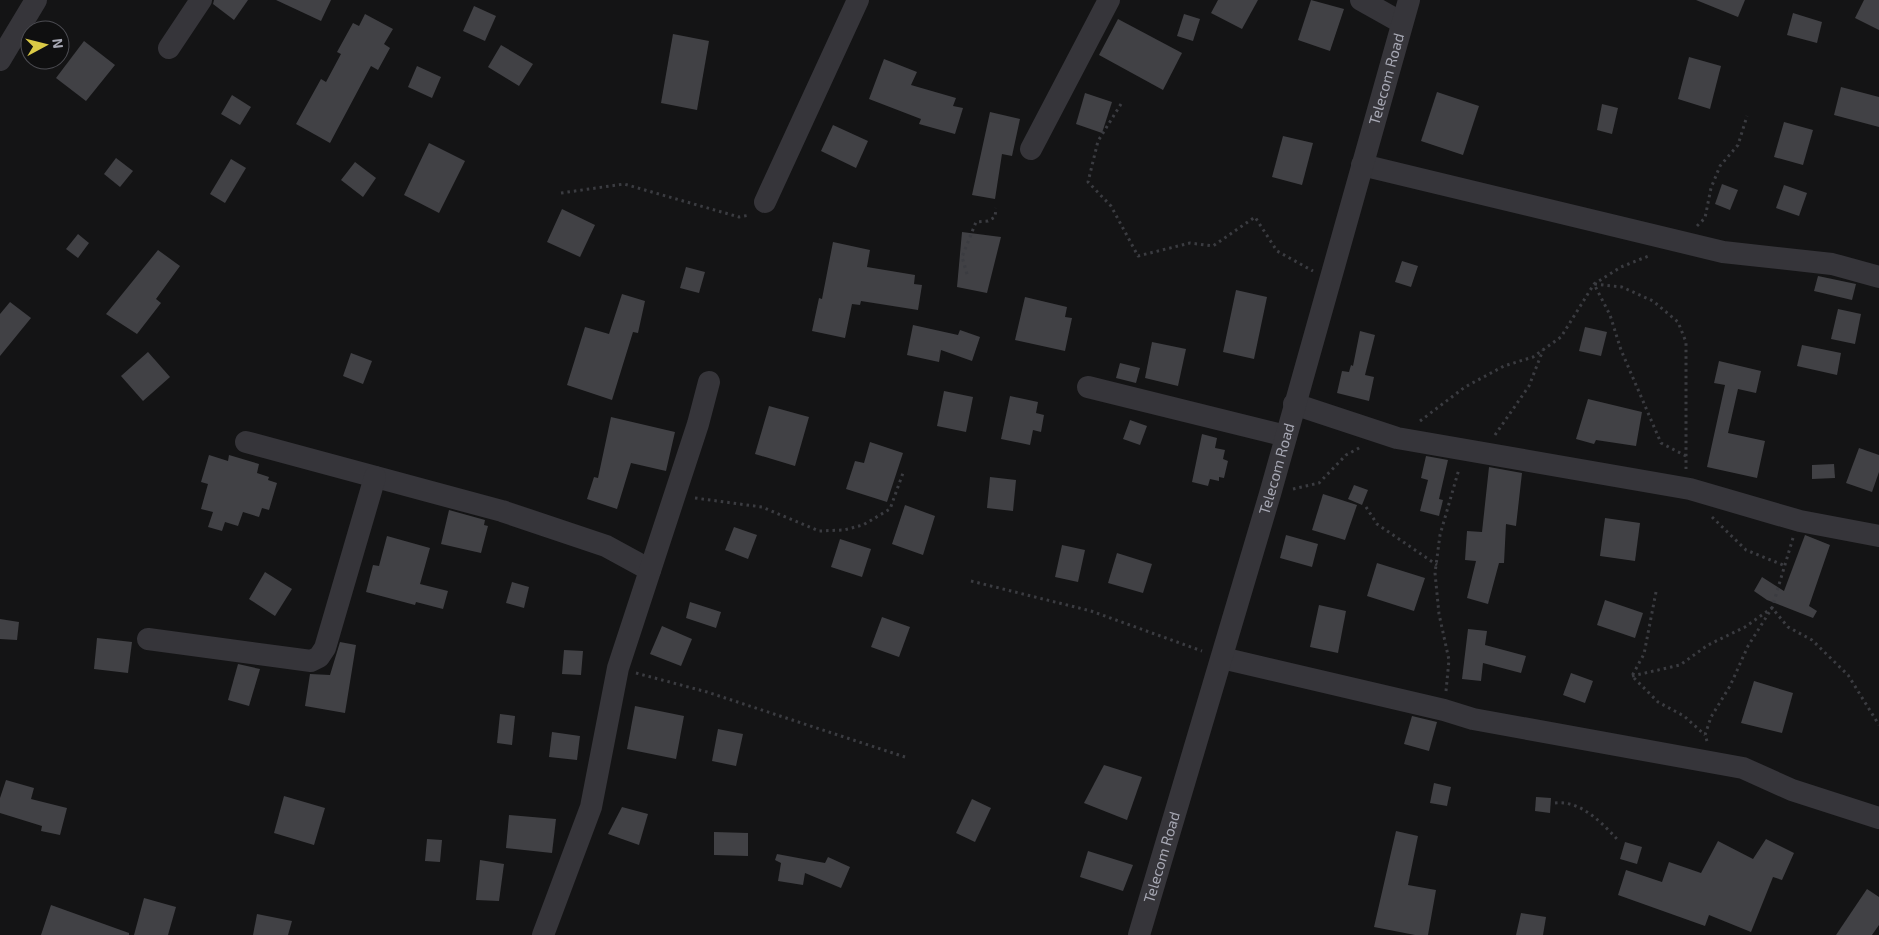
<svg xmlns="http://www.w3.org/2000/svg" width="1879" height="935" viewBox="0 0 1879 935" font-family="'Exo 2',sans-serif">
  <rect width="100%" height="100%" fill="#141415"/>
  <g fill="#414145">
    <polygon points="214,0 248,0 234,20 213,4"/>
    <polygon points="276,0 331,0 321,21"/>
    <polygon points="1218,0 1258,0 1242,29 1211,13"/>
    <polygon points="1311,0 1344,9 1330,51 1298,40"/>
    <polygon points="1696,0 1745,0 1738,17"/>
    <polygon points="1864,0 1879,0 1879,30 1855,18"/>
    <polygon points="474,6 496,16 485,41 463,31"/>
    <polygon points="1793,13 1822,22 1817,43 1787,35"/>
    <polygon points="365,14 393,29 384,44 390,48 378,70 371,66 330,143 296,124 321,79 326,82 341,54 337,52 353,23 359,26"/>
    <polygon points="1184,14 1200,19 1193,41 1177,36"/>
    <polygon points="1118,19 1182,53 1163,90 1099,55"/>
    <polygon points="673,34 709,41 697,110 661,103"/>
    <polygon points="84,41 115,65 86,101 56,78"/>
    <polygon points="501,45 533,64 519,86 488,67"/>
    <polygon points="1689,57 1721,66 1710,109 1678,99"/>
    <polygon points="884,59 917,72 911,85 956,98 953,106 963,108 955,134 919,124 921,119 869,99"/>
    <polygon points="417,66 441,77 432,98 408,87"/>
    <polygon points="1841,87 1879,97 1879,127 1834,115"/>
    <polygon points="1437,92 1479,106 1463,155 1421,141"/>
    <polygon points="1085,93 1112,102 1102,133 1076,124"/>
    <polygon points="232,95 251,107 240,125 221,114"/>
    <polygon points="1602,104 1618,108 1612,134 1597,130"/>
    <polygon points="990,112 1020,119 1012,156 1002,154 995,199 972,195"/>
    <polygon points="1784,122 1813,130 1803,165 1774,157"/>
    <polygon points="833,125 868,141 856,168 821,151"/>
    <polygon points="1283,136 1313,143 1302,185 1272,177"/>
    <polygon points="429,143 465,161 439,213 404,195"/>
    <polygon points="116,158 133,171 120,187 104,174"/>
    <polygon points="231,159 246,168 225,203 210,194"/>
    <polygon points="355,162 376,178 363,197 341,180"/>
    <polygon points="1722,184 1738,190 1730,210 1715,204"/>
    <polygon points="1784,185 1807,193 1799,216 1776,208"/>
    <polygon points="562,209 595,225 580,257 547,242"/>
    <polygon points="962,232 1001,237 987,293 957,287"/>
    <polygon points="78,234 89,243 78,258 66,249"/>
    <polygon points="833,242 870,250 867,267 915,275 914,284 922,285 918,310 861,301 860,305 852,304 845,338 812,331 819,298 822,299"/>
    <polygon points="158,250 180,266 156,299 161,303 137,334 106,314"/>
    <polygon points="1402,261 1418,266 1411,287 1395,282"/>
    <polygon points="686,267 705,272 699,293 680,288"/>
    <polygon points="1818,276 1856,284 1852,300 1814,291"/>
    <polygon points="1236,290 1267,297 1254,359 1223,352"/>
    <polygon points="622,294 645,301 638,333 633,332 612,400 567,385 585,327 609,334"/>
    <polygon points="1025,297 1067,307 1065,317 1072,318 1065,351 1015,340"/>
    <polygon points="10,302 31,318 0,356 0,314"/>
    <polygon points="1838,309 1861,314 1855,344 1831,339"/>
    <polygon points="913,325 958,335 960,330 980,337 972,361 941,350 939,362 907,355"/>
    <polygon points="1585,327 1607,332 1601,356 1579,351"/>
    <polygon points="1360,331 1375,335 1365,375 1374,377 1369,401 1337,393 1342,371 1349,372 1351,365 1353,366"/>
    <polygon points="1152,342 1186,349 1178,386 1145,378"/>
    <polygon points="1802,345 1841,353 1837,375 1797,366"/>
    <polygon points="148,352 170,377 143,401 121,376"/>
    <polygon points="351,353 372,361 363,384 343,376"/>
    <polygon points="1719,361 1761,371 1756,393 1738,389 1728,433 1765,441 1757,478 1707,467 1725,385 1714,383"/>
    <polygon points="1120,363 1140,368 1136,383 1116,378"/>
    <polygon points="944,391 973,397 966,432 937,426"/>
    <polygon points="1010,396 1038,402 1036,413 1044,415 1041,432 1033,430 1030,445 1001,439"/>
    <polygon points="1588,399 1642,412 1636,446 1596,440 1594,444 1576,439"/>
    <polygon points="769,406 809,417 795,466 755,454"/>
    <polygon points="611,417 675,432 666,471 631,463 617,509 587,499 594,477 598,478"/>
    <polygon points="1130,420 1147,426 1140,445 1123,439"/>
    <polygon points="1202,434 1217,438 1215,448 1225,450 1223,459 1228,461 1224,478 1219,477 1219,481 1210,479 1208,486 1192,482"/>
    <polygon points="870,442 903,453 887,502 846,489 855,461 864,463"/>
    <polygon points="1859,448 1879,455 1879,472 1872,492 1846,483"/>
    <polygon points="209,455 228,461 229,455 259,464 257,473 269,477 268,480 277,483 269,510 262,508 259,517 243,512 238,526 225,522 222,531 208,527 213,512 201,509 208,484 201,482"/>
    <polygon points="1426,456 1448,460 1439,499 1443,500 1439,516 1420,511 1428,480 1421,478"/>
    <polygon points="1834,464 1835,478 1812,479 1812,465"/>
    <polygon points="1489,467 1522,473 1516,526 1506,524 1504,563 1499,563 1488,604 1467,598 1476,561 1465,560 1467,531 1482,532"/>
    <polygon points="990,477 1016,480 1013,511 987,508"/>
    <polygon points="1354,485 1368,490 1362,505 1348,499"/>
    <polygon points="1323,494 1357,505 1345,540 1312,530"/>
    <polygon points="905,505 935,516 923,555 892,544"/>
    <polygon points="449,510 485,520 484,525 488,526 481,553 441,544"/>
    <polygon points="1605,518 1640,523 1635,561 1600,556"/>
    <polygon points="734,527 757,535 748,559 725,550"/>
    <polygon points="1286,535 1318,544 1312,567 1280,558"/>
    <polygon points="1805,535 1830,545 1809,606 1817,611 1813,618 1767,600 1754,591 1762,577 1784,591"/>
    <polygon points="387,536 430,548 420,584 448,591 443,609 416,602 415,605 366,592 373,565 379,566"/>
    <polygon points="840,539 871,549 862,577 831,567"/>
    <polygon points="1062,545 1085,550 1078,582 1055,577"/>
    <polygon points="1117,553 1152,564 1143,593 1108,583"/>
    <polygon points="1377,563 1425,578 1414,611 1367,596"/>
    <polygon points="265,572 292,589 275,616 249,599"/>
    <polygon points="512,582 529,587 524,608 506,603"/>
    <polygon points="1605,600 1643,613 1635,638 1597,625"/>
    <polygon points="690,602 721,612 716,628 686,618"/>
    <polygon points="1319,605 1346,611 1338,653 1310,647"/>
    <polygon points="882,617 910,627 899,657 871,647"/>
    <polygon points="0,619 19,622 17,640 0,639"/>
    <polygon points="662,626 692,639 681,666 650,654"/>
    <polygon points="1468,629 1487,631 1485,645 1526,656 1521,673 1483,663 1481,681 1462,679"/>
    <polygon points="97,638 132,642 128,673 94,669"/>
    <polygon points="340,642 356,645 345,713 305,706 310,674 330,675"/>
    <polygon points="564,650 583,651 581,675 562,674"/>
    <polygon points="238,664 260,669 249,706 228,700"/>
    <polygon points="1571,673 1593,681 1585,703 1563,695"/>
    <polygon points="1754,681 1793,693 1782,733 1741,723"/>
    <polygon points="635,706 684,716 676,759 627,749"/>
    <polygon points="500,714 515,716 512,745 497,743"/>
    <polygon points="1412,716 1437,722 1429,751 1404,744"/>
    <polygon points="718,729 743,734 736,766 712,761"/>
    <polygon points="552,732 580,736 577,760 549,757"/>
    <polygon points="1104,765 1142,777 1127,820 1084,803"/>
    <polygon points="6,780 34,788 31,799 67,808 60,835 41,831 42,826 0,813 0,798"/>
    <polygon points="1434,783 1451,787 1447,806 1430,803"/>
    <polygon points="284,796 325,808 314,845 274,833"/>
    <polygon points="1536,797 1551,798 1550,813 1535,811"/>
    <polygon points="972,799 991,808 975,842 956,833"/>
    <polygon points="622,807 648,814 639,845 608,834"/>
    <polygon points="509,815 556,819 552,853 506,848"/>
    <polygon points="1396,831 1418,836 1408,885 1436,890 1428,935 1415,935 1374,927"/>
    <polygon points="714,832 748,833 748,856 714,855"/>
    <polygon points="427,839 442,840 440,862 425,861"/>
    <polygon points="1766,839 1794,853 1782,880 1773,877 1751,932 1709,915 1705,926 1618,895 1626,870 1662,882 1669,862 1701,873 1718,841 1753,859"/>
    <polygon points="1625,842 1642,847 1637,864 1620,859"/>
    <polygon points="1088,851 1133,865 1123,891 1080,877"/>
    <polygon points="777,854 825,863 828,857 850,867 841,888 805,873 803,885 778,881 781,863 775,860"/>
    <polygon points="480,860 504,864 499,901 476,900"/>
    <polygon points="1867,889 1879,897 1879,925 1872,935 1836,935"/>
    <polygon points="144,898 176,907 168,935 134,935"/>
    <polygon points="51,905 129,933 129,935 41,935"/>
    <polygon points="1521,913 1546,917 1543,935 1516,935"/>
    <polygon points="257,914 292,921 288,935 253,935"/>
  </g>
  <g fill="none" stroke-linecap="round" stroke-linejoin="round">
    <g stroke="#3b3c41" stroke-width="3" stroke-dasharray="2.5 4" stroke-linecap="butt">
      <polyline points="1121,104 1098,141 1088,182 1111,206 1138,256 1190,243 1213,246 1255,217 1277,251 1313,271"/>
      <polyline points="561,193 624,184 739,217 750,215"/>
      <polyline points="1697,226 1705,218 1711,188 1720,166 1738,145 1747,116"/>
      <polyline points="967,274 962,257 976,222 988,221 995,217 996,208"/>
      <polyline points="1420,421 1465,387 1504,366 1533,357 1561,337 1594,284 1621,267 1651,255"/>
      <polyline points="1495,435 1529,386 1543,350"/>
      <polyline points="1686,456 1661,443 1621,350 1610,315 1594,284 1622,287 1653,301 1678,322 1686,342 1686,469"/>
      <polyline points="1293,489 1319,483 1346,455 1361,447"/>
      <polyline points="695,498 762,507 819,531 844,530 863,525 890,509 903,473"/>
      <polyline points="1366,507 1377,524 1437,565"/>
      <polyline points="1712,517 1746,550 1783,565"/>
      <polyline points="971,581 1091,611 1202,651"/>
      <polyline points="1656,592 1644,654 1632,676 1658,702 1684,716 1705,735"/>
      <polyline points="636,673 707,692 905,757"/>
      <polyline points="1632,676 1680,665 1708,645 1745,627 1772,608 1788,627 1812,640 1848,675 1879,725"/>
      <polyline points="1446,691 1449,660 1439,614 1435,573 1440,535 1459,469"/>
      <polyline points="1707,741 1705,735 1711,717 1730,686 1748,646 1772,608 1793,538"/>
      <path d="M1555 803C1580 800 1601 822 1617 839"/>
    </g>
    <g stroke="#36353a" stroke-width="22">
      <polyline points="1361,0 1402,23"/>
      <polyline points="169,48 201,0"/>
      <polyline points="0,60 36,0"/>
      <polyline points="1031,149 1109,0"/>
      <polyline points="1362,165 1723,252 1832,264 1879,277"/>
      <polyline points="765,202 858,0"/>
      <polyline points="1088,387 1286,436"/>
      <polyline points="1294,404 1397,438 1690,489 1800,521 1879,536"/>
      <polyline points="246,442 502,511 606,546 650,570"/>
      <polyline points="148,639 311,661 319,657 325,648 375,477"/>
      <polyline points="1222,658 1444,710 1473,719 1743,768 1792,790 1879,818"/>
      <polyline points="543,935 591,807 618,668 698,424 709,382"/>
      <path id="s1" d="M1139 935 1270 494 1409 0"/>
    </g>
  </g>
  <g text-anchor="middle" stroke-width="4" stroke-linejoin="round" paint-order="stroke">
    <g font-size="15" fill="#a7a8b4" stroke="#0f0f10">
      <text dy="5" stroke="none"><textPath href="#s1" startOffset="891">Telecom Road</textPath></text>
      <text dy="5" stroke="none"><textPath href="#s1" startOffset="486">Telecom Road</textPath></text>
      <text dy="5" stroke="none"><textPath href="#s1" startOffset="81">Telecom Road</textPath></text>
    </g>
  </g>
  <g transform="translate(45 45) rotate(83)"><circle r="24" fill="#0f0f10" stroke="#4c4c52"/>
  <path d="M0-4L9 19L0 12L-9 19Z" fill="#dbca46"/>
  <text y="-8" font-size="14" font-weight="bold" text-anchor="middle" fill="#a7a8b4">N</text>
  </g>
</svg>
